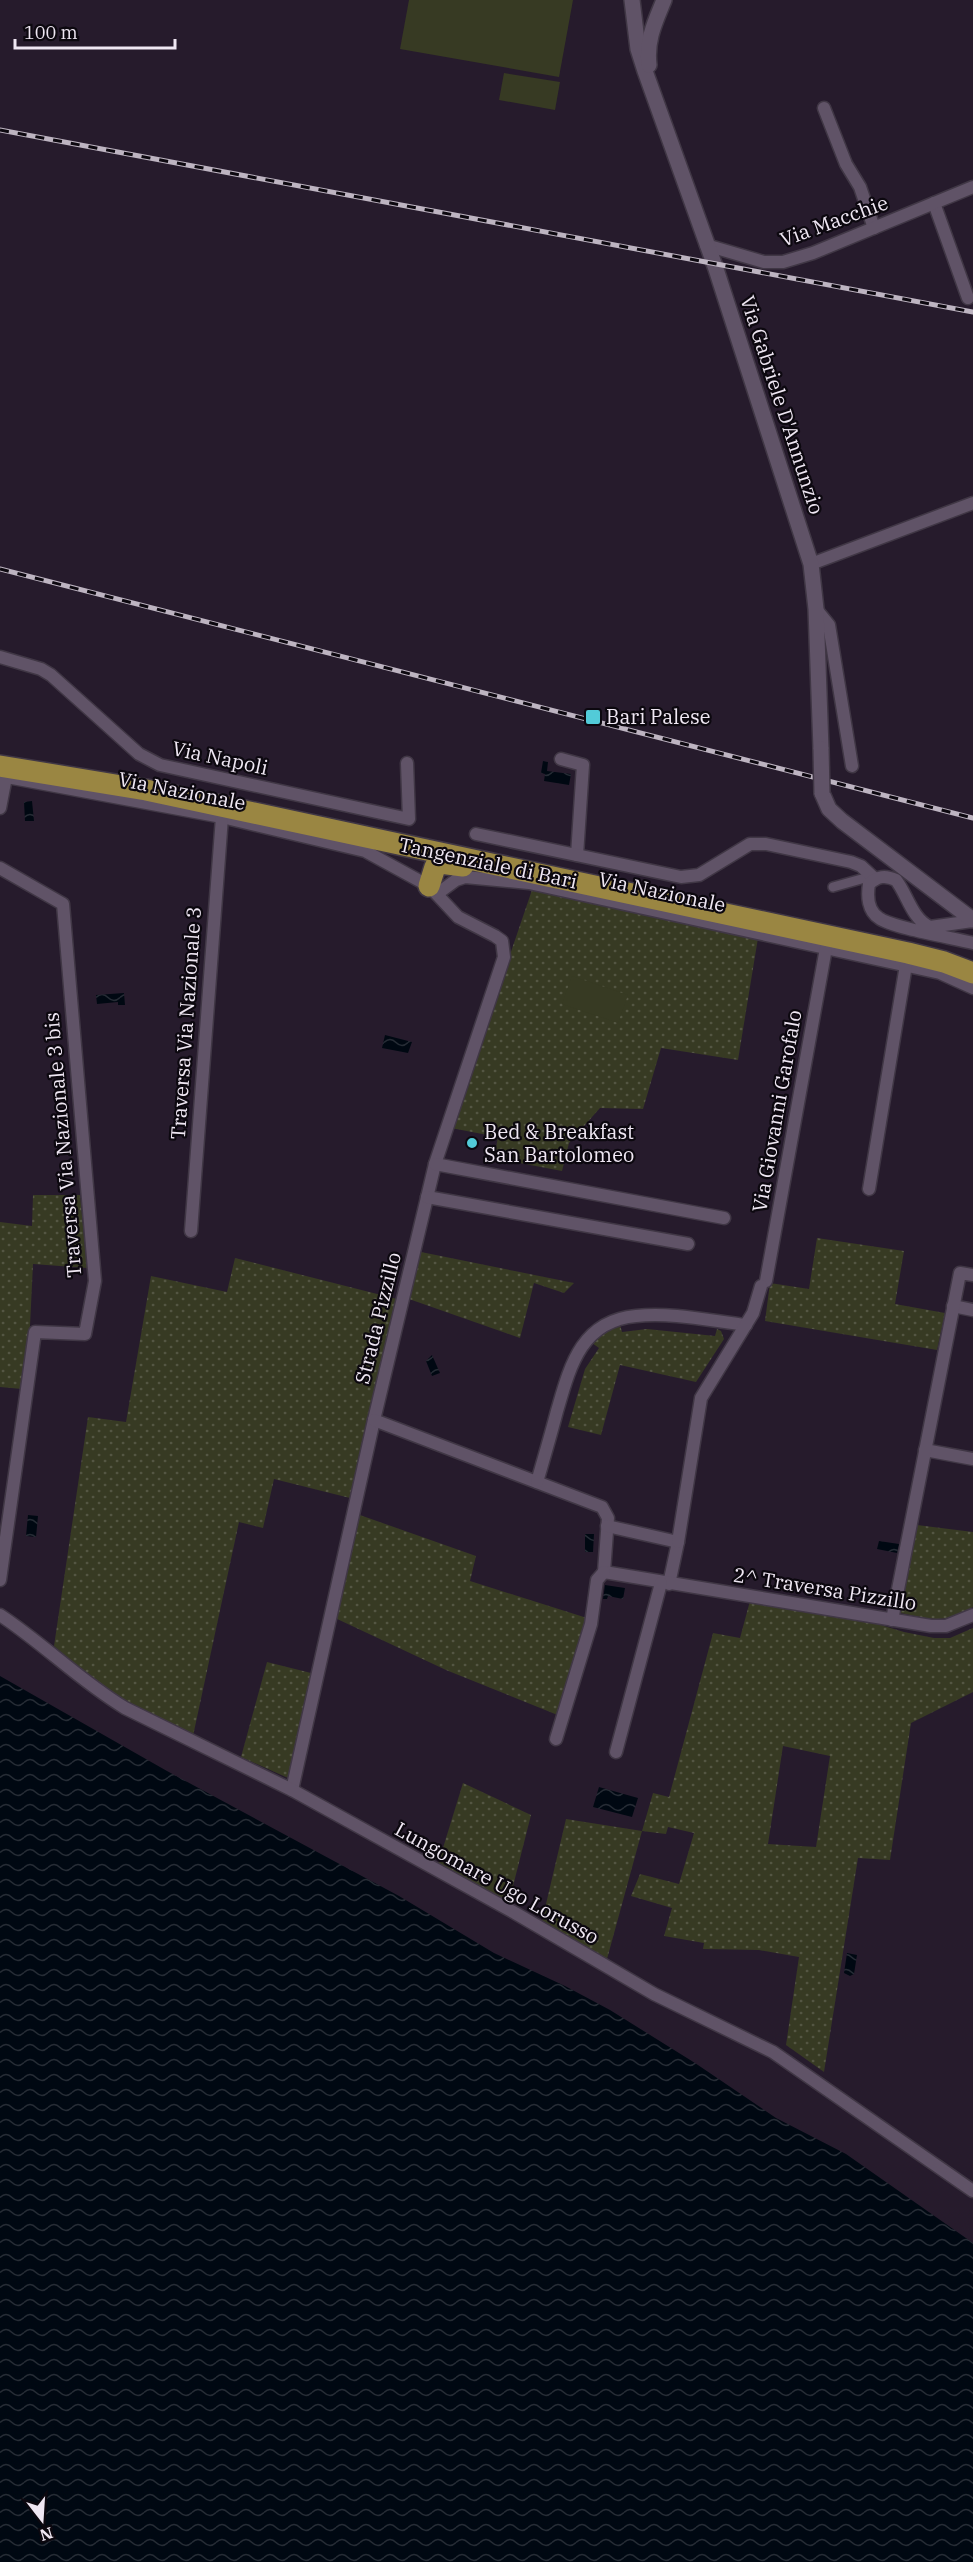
<svg xmlns="http://www.w3.org/2000/svg" width="973" height="2562" viewBox="0 0 973 2562" font-family="'IBM Plex Serif',serif">
  <defs>
    <pattern id="grass-dots" width="8" height="8" patternUnits="userSpaceOnUse" patternTransform="scale(1.5)"><rect width="8" height="8" fill="#373a23"/><path d="M2 2h.1M6 6h.1" fill="none" stroke="#545643" stroke-width="1.8" stroke-linecap="round"/></pattern>
    <pattern id="water-waves" width="16" height="10" patternUnits="userSpaceOnUse" patternTransform="scale(1.5)"><rect width="16" height="10" fill="#000812"/><path d="M0 5q4-4 8 0t8 0" fill="none" stroke="#262c35"/></pattern>
  </defs>
  <rect width="100%" height="100%" fill="#261b2c"/>
  <g fill="url(#grass-dots)" fill-rule="evenodd">
    <polygon points="532,890 758,938 738,1060 661,1048 643,1109 600,1108 569,1143 562,1171 494,1158 498,1137 451,1128"/>
    <polygon points="33,1195 80,1195 87,1268 33,1264 30,1326 22,1389 0,1387 0,1222 32,1226"/>
    <polygon points="817,1238 904,1251 895,1304 945,1313 937,1350 765,1321 770,1283 809,1289"/>
    <polygon points="421,1252 574,1283 564,1293 534,1283 520,1338 409,1299"/>
    <polygon points="235,1258 397,1299 350,1498 274,1479 263,1528 239,1522 193,1736 115,1698 54,1646 88,1417 126,1422 151,1276 227,1292"/>
    <polygon points="620,1325 622,1332 647,1329 715,1336 717,1329 721,1331 724,1339 696,1382 620,1365 601,1435 568,1427 585,1369 599,1348 592,1343 604,1333"/>
    <polygon points="357,1514 476,1556 470,1581 587,1618 560,1716 446,1670 335,1618"/>
    <path d="M917 1525 973 1532V1607C942 1625 933 1619 900 1613Z"/>
    <path d="M750 1601 861 1619 904 1632 934 1638H950L973 1628V1692L911 1723 890 1860 858 1858 824 2072 786 2045 799 1957 759 1950 703 1949 704 1943 664 1936 672 1908 631 1896 640 1874 679 1884 694 1833 668 1827 666 1834 642 1831 607 1959 542 1921 566 1819 642 1831 653 1793 669 1797 713 1633 740 1638ZM783 1746 830 1756 816 1847 768 1844Z"/>
    <polygon points="267,1662 311,1673 301,1727 288,1778 241,1757"/>
    <polygon points="463,1783 531,1815 509,1902 438,1864"/>
  </g>
  <g fill="#373a23">
    <polygon points="409,0 573,0 559,77 400,49"/>
    <polygon points="504,73 560,82 555,110 499,100"/>
    <polygon points="572,976 628,995 618,1023 562,1004"/>
  </g>
  <g fill="url(#water-waves)">
    <polygon points="543,761 548,762 547,771 571,774 569,785 544,781 545,774 541,773"/>
    <polygon points="32,801 34,821 25,821 24,802"/>
    <polygon points="124,993 125,1005 118,1005 118,1002 97,1004 96,995"/>
    <polygon points="385,1035 412,1042 408,1053 382,1048"/>
    <polygon points="432,1355 440,1373 432,1376 426,1361"/>
    <polygon points="28,1515 38,1516 36,1537 26,1536"/>
    <polygon points="585,1534 594,1534 593,1552 585,1552"/>
    <polygon points="879,1541 899,1544 897,1553 877,1549"/>
    <polygon points="605,1585 625,1588 623,1599 608,1596 607,1599 603,1599"/>
    <polygon points="0,1676 167,1771 399,1896 494,1953 565,1986 610,2010 695,2063 776,2118 846,2154 973,2243 973,2562 0,2562"/>
    <polygon points="599,1787 638,1798 632,1817 593,1807"/>
    <polygon points="847,1953 857,1955 854,1974 850,1976 844,1973"/>
  </g>
  <g fill="none" stroke-linecap="round" stroke-linejoin="round">
    <g stroke="#403745" stroke-width="12">
      <polyline id="pedestrian" points="833,887 872,876"/>
    </g>
    <g stroke="#403745" stroke-width="15">
      <g id="minor">
        <polyline points="824,108 846,164 860,187 874,228"/>
        <polyline points="934,203 968,298"/>
        <polyline points="706,245 764,262 783,262 813,253 973,187"/>
        <polyline points="811,564 973,503"/>
        <polyline points="816,609 829,625 852,766"/>
        <polyline points="0,657 41,669 51,675 139,754 160,765 409,819 407,763"/>
        <polyline points="561,759 583,765 577,855"/>
        <polyline points="7,777 222,817 365,851 429,886 458,917 495,936 502,941 504,957 435,1164 374,1420 292,1790"/>
        <polyline points="0,808 6,777"/>
        <polyline points="476,834 681,877 699,875 750,844 766,844 851,862 861,866 875,879"/>
        <polyline points="0,868 63,904 95,1281 85,1334 35,1332 0,1580"/>
        <polyline points="437,894 456,880 465,877 529,883 940,973 973,988"/>
        <path d="M973 921 930 927C912 919 907 894 896 880 885 875 878 876 869 884 867 896 868 911 879 918 892 928 954 938 973 943"/>
        <polyline points="435,1164 724,1218"/>
        <polyline points="869,1189 906,965"/>
        <polyline points="427,1197 688,1244"/>
        <polyline points="191,1231 222,817"/>
        <polyline points="766,1281 826,948"/>
        <polyline points="953,1306 973,1310"/>
        <polyline points="374,1420 602,1507 608,1518 604,1572"/>
        <polyline points="925,1450 973,1459"/>
        <path d="M537 1482C544 1458 551 1434 557 1411 570 1366 581 1321 636 1316 672 1312 711 1321 746 1325"/>
        <polyline points="607,1526 678,1542 669,1584"/>
        <polyline points="678,1542 701,1398 753,1313 761,1286"/>
        <polyline points="604,1572 931,1626 946,1626 973,1615"/>
        <path d="M0 1615C44 1644 80 1681 125 1708L292 1790 515 1913 654 1994 773 2052 973 2191"/>
        <polyline points="892,1620 960,1273 973,1275"/>
        <polyline points="556,1739 591,1624 597,1580 604,1572"/>
        <polyline points="616,1752 661,1583"/>
      </g>
    </g>
    <g stroke="#403745" stroke-width="18">
      <g id="tertiary">
        <polyline points="632,0 638,49 645,71 716,269 811,564 816,609 821,749"/>
        <path d="M649 65C646 40 655 22 664 0"/>
        <polyline points="822,793 829,809 842,821 973,920"/>
      </g>
    </g>
    <g stroke="#403745" stroke-width="24">
      <g id="trunk">
        <polyline points="0,766 146,790 908,953 944,962 973,973"/>
        <polyline points="429,886 435,867 440,863 463,866"/>
      </g>
    </g>
    <use href="#pedestrian" stroke="#605367" stroke-width="9"/>
    <use href="#minor" stroke="#605367" stroke-width="12"/>
    <use href="#tertiary" stroke="#605367" stroke-width="15"/>
    <use href="#trunk" stroke="#9a8642" stroke-width="21"/>
    <g stroke="#bdb4c1" stroke-width="5">
      <g id="rail">
        <polyline points="0,130 973,312"/>
        <polyline points="0,569 973,818"/>
      </g>
    </g>
    <use href="#rail" stroke="#0c080f" stroke-width="3" stroke-dasharray="9" stroke-linecap="butt"/>
    <g stroke="#403745" stroke-width="18" stroke-linecap="butt">
      <polyline id="tertiary-bridge" points="821,749 822,793"/>
    </g>
    <use href="#tertiary-bridge" stroke="#605367" stroke-width="15"/>
  </g>
  <g fill="#52cbd8" stroke="#0c080f" stroke-width="2">
    <rect x="585" y="709" width="16" height="16" rx="3"/>
    <circle cx="472" cy="1143" r="6"/>
  </g>
  <g text-anchor="middle" stroke-width="4.5" stroke-linejoin="round" paint-order="stroke">
    <g font-size="20" fill="#efe7f3" stroke="#0c080f">
      <text transform="translate(834 221) rotate(-20)" y="7">Via Macchie</text>
      <text transform="translate(782 405) rotate(72)" y="7">Via Gabriele D'Annunzio</text>
      <text transform="translate(220 758) rotate(12)" y="7">Via Napoli</text>
      <text transform="translate(182 791) rotate(11)" y="7">Via Nazionale</text>
      <text transform="translate(488 863) rotate(12)" y="7">Tangenziale di Bari</text>
      <text transform="translate(662 892) rotate(12)" y="7">Via Nazionale</text>
      <text transform="translate(186 1023) rotate(-86)" y="7">Traversa Via Nazionale 3</text>
      <text transform="translate(777 1111) rotate(-80)" y="7">Via Giovanni Garofalo</text>
      <text transform="translate(63 1145) rotate(-95)" y="7">Traversa Via Nazionale 3 bis</text>
      <text transform="translate(378 1318) rotate(-76)" y="7">Strada Pizzillo</text>
      <text transform="translate(825 1589) rotate(9)" y="7">2^ Traversa Pizzillo</text>
      <text transform="translate(497 1883) rotate(29)" y="7">Lungomare Ugo Lorusso</text>
    </g>
    <g font-size="20" fill="#efe7f3" stroke="#0c080f" text-anchor="start">
      <text x="606" y="724">Bari Palese</text>
      <text x="484" y="1139">Bed &amp; Breakfast<tspan x="484" dy="23">San Bartolomeo</tspan></text>
    </g>
  </g>
  <g transform="translate(42 2520) rotate(163)" stroke="#0c080f" stroke-width="4.5" paint-order="stroke">
  <path d="M0-4.5L10 22L0 15L-10 22Z" fill="#efe7f3"/>
  <text y="-9" font-size="16" font-weight="bold" text-anchor="middle" fill="#efe7f3">N</text>
  </g>
  <path d="M15 39v9h160v-9" fill="none" stroke="#efe7f3" stroke-width="3"/>
  <text x="24" y="39" font-size="18" fill="#efe7f3" stroke="#0c080f" stroke-width="4.5" paint-order="stroke">100 m</text>
</svg>
